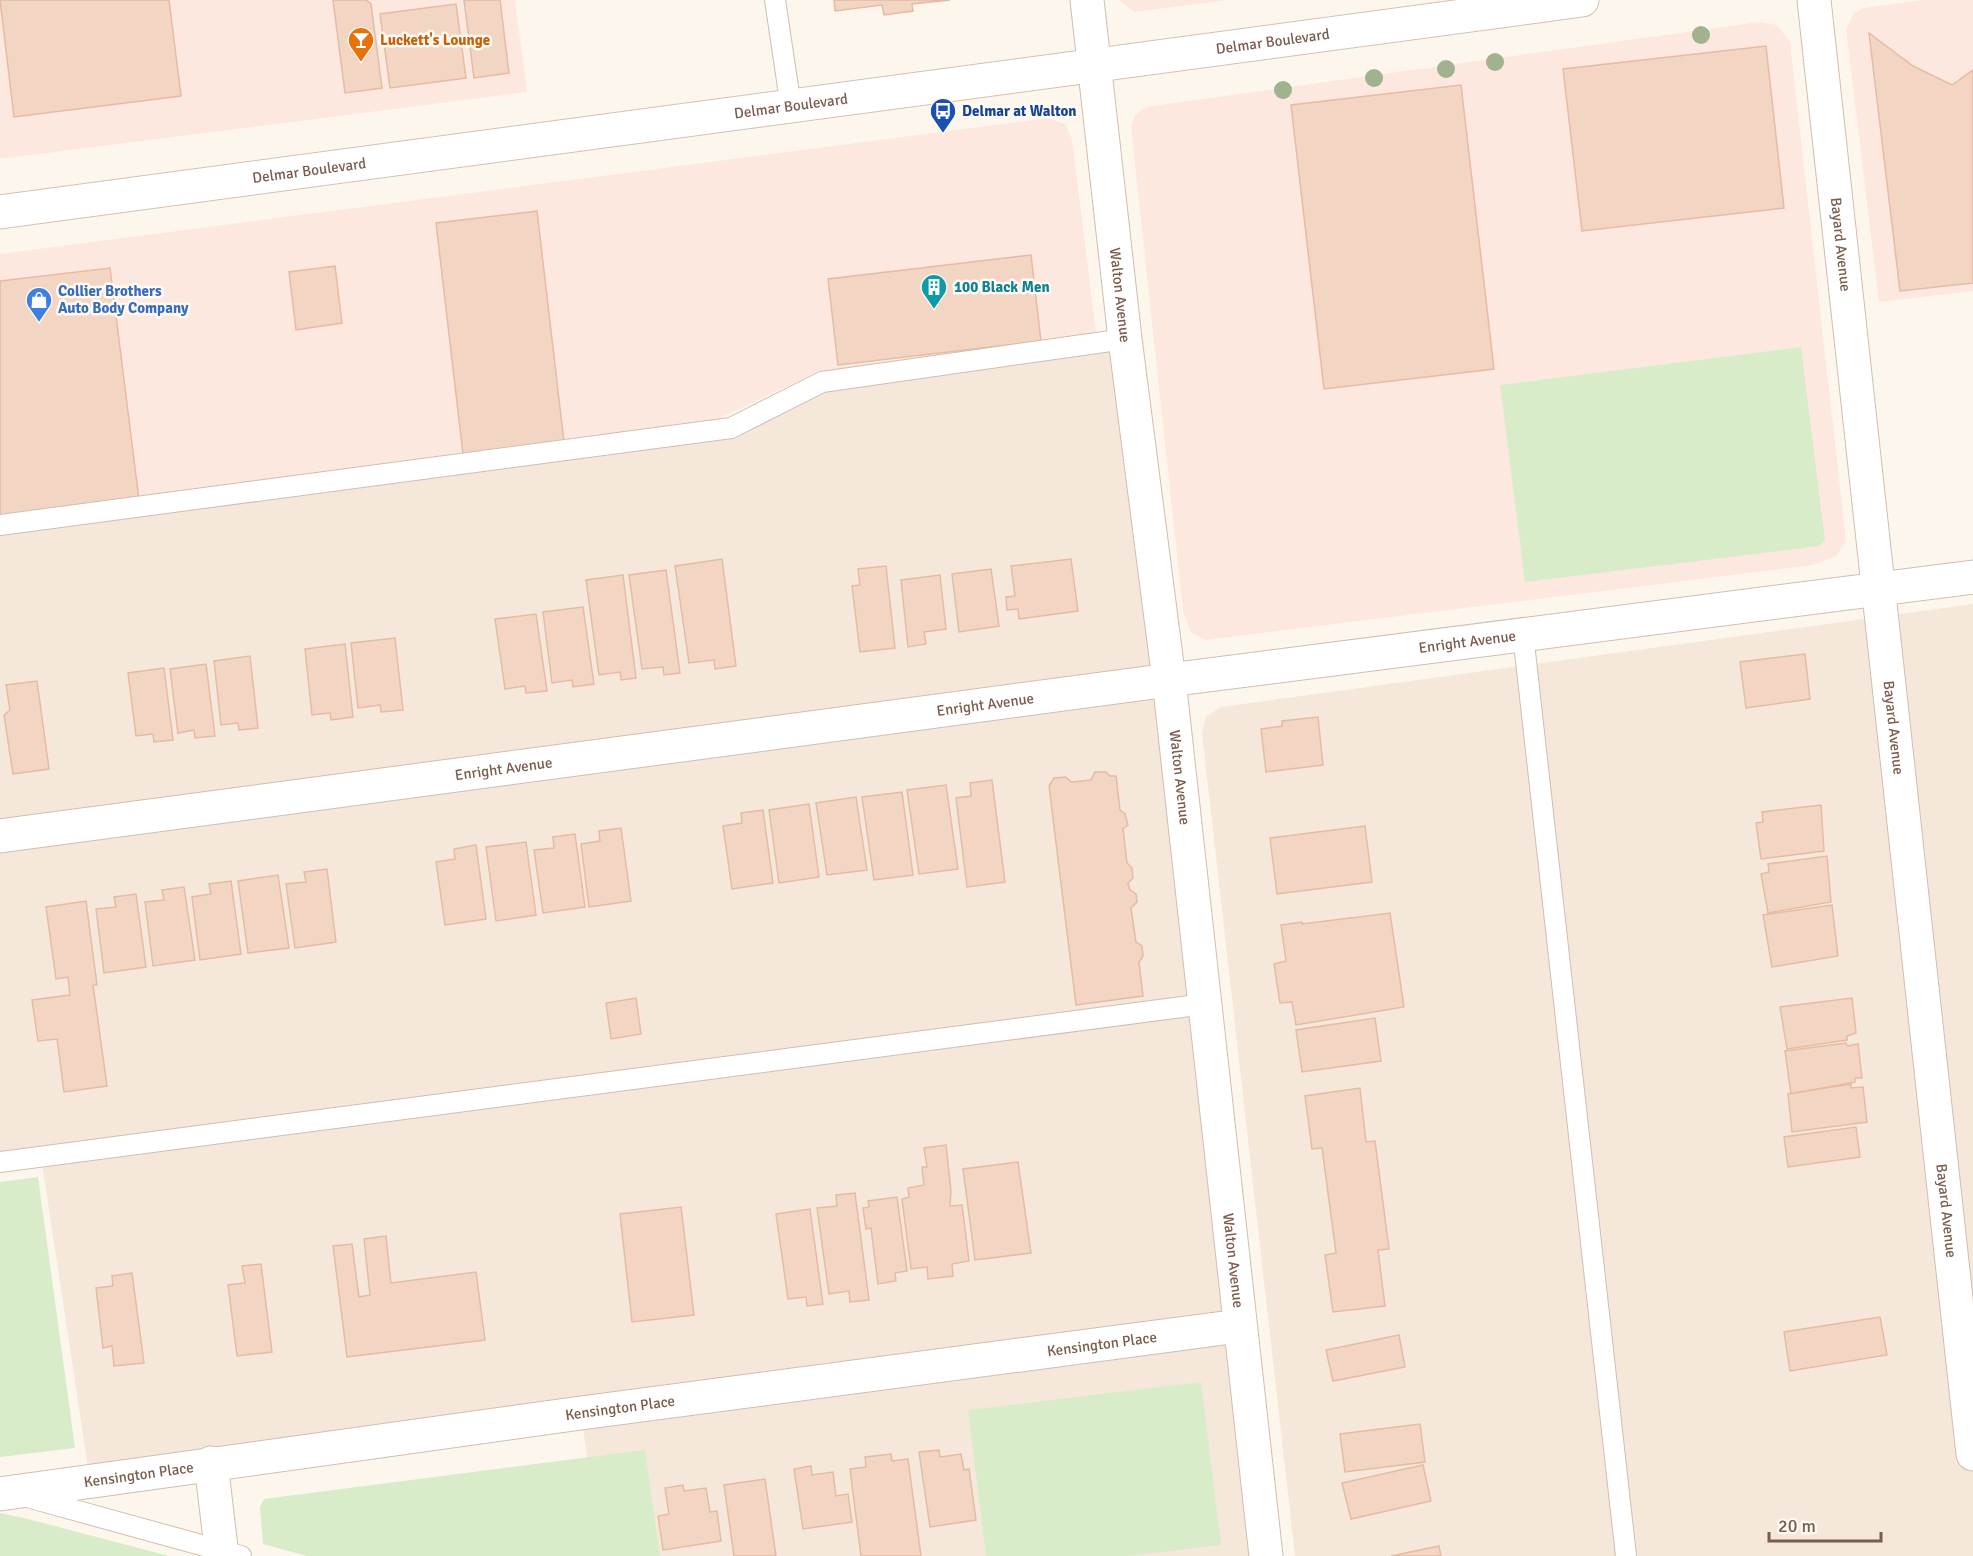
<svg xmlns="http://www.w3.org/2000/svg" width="1973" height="1556" viewBox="0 0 1973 1556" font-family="Signika,sans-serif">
  <rect width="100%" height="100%" fill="#fdf6ec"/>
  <g fill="#f5e8da">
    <polygon points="1125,339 1266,1556 601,1556 581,1413 90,1481 41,1157 0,1162 0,525 731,428 822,382"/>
    <polygon points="1973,604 1973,1556 1295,1556 1202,733 1206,717 1221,707"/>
  </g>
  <g fill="#fde8e0">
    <polygon points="0,0 515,0 527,92 0,159"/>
    <polygon points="1119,0 1228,0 1134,12"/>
    <polygon points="1923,0 1973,0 1973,291 1879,302 1846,29 1854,13 1864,8"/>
    <polygon points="1759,22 1777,25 1790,42 1846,541 1836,556 1813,565 1206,640 1191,633 1183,611 1131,127 1135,115 1146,107"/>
    <polygon points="1049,118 1065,124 1072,139 1096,333 811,375 718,419 0,517 0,254"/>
  </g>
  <g fill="#d8ecc9">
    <polygon points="1801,347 1825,540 1820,546 1525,582 1500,385"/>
    <polygon points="38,1177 75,1448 0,1457 0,1182"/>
    <polygon points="1201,1382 1221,1545 1128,1556 986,1556 968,1410"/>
    <polygon points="645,1450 660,1556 307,1556 263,1544 260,1507 264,1499"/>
    <polygon points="0,1513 24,1518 169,1556 0,1556"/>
  </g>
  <g fill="#f3d5c3" stroke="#e6bba3" stroke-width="1.5">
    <polygon points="0,0 169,0 181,96 14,117"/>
    <polygon points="333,0 366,0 371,4 382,88 345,93"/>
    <polygon points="464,0 500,0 509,73 474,78"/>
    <polygon points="834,0 950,0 912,4 913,11 884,15 882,5 835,11"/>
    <polygon points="456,4 466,78 390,88 380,14"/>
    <polygon points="1869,33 1913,66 1952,85 1973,70 1973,283 1900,291"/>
    <polygon points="1766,46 1784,208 1582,231 1563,69"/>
    <polygon points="1461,85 1494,369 1324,389 1291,105"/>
    <polygon points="537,211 564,442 463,454 436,223"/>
    <polygon points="1031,255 1041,341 838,365 828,279"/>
    <polygon points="335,266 342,323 296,330 289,272"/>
    <polygon points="110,268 139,500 0,517 0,281"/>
    <polygon points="722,559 736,666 715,669 714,660 689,663 675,566"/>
    <polygon points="1071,559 1078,611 1019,619 1018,609 1007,610 1006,597 1015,596 1011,566"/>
    <polygon points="886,566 895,648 860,652 852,586 860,585 858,569"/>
    <polygon points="991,569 999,626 959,632 952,574"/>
    <polygon points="666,570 680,673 664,675 663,667 642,669 629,575"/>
    <polygon points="623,575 636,678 621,680 620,672 599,675 586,580"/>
    <polygon points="940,575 946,629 924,632 926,644 908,647 901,580"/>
    <polygon points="583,607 594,684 573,687 572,680 552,683 543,612"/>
    <polygon points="536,614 547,691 526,693 525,686 505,689 495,619"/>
    <polygon points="395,638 403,710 381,712 380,705 358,708 351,643"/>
    <polygon points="345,644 353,717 331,720 330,713 312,715 305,649"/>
    <polygon points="1805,654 1810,699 1746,708 1740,662"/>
    <polygon points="250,656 258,728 239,730 238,723 221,725 214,661"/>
    <polygon points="206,664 215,736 195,738 194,730 178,733 170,669"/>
    <polygon points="164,668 173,740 154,742 153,734 136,736 128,673"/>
    <polygon points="37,681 49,769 13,774 4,715 10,710 6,685"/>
    <polygon points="1318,717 1323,765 1266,772 1261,729 1282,726 1282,721"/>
    <polygon points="1095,772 1106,772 1110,776 1116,776 1120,810 1125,814 1128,825 1123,829 1127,863 1132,868 1133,878 1128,883 1130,890 1136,894 1137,902 1131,908 1136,942 1142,946 1143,956 1139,962 1143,996 1076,1005 1049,786 1054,778 1066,777 1071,782 1091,780"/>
    <polygon points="992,780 1005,882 967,887 956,798 971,796 970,783"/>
    <polygon points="946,785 958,869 919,874 907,790"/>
    <polygon points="902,792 913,875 874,880 862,797"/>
    <polygon points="856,797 867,870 827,875 816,803"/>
    <polygon points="809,804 819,877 779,883 769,810"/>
    <polygon points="1821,805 1824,851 1761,859 1756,823 1763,822 1762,812"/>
    <polygon points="763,810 773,883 732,889 723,826 742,823 741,813"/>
    <polygon points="1365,826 1372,882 1277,894 1270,838"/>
    <polygon points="621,828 631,901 589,907 581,844 600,841 599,831"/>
    <polygon points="575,834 585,907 543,913 534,850 554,848 553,837"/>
    <polygon points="526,842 536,915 496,921 486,847"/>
    <polygon points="476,845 486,919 445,925 436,862 455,859 454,849"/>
    <polygon points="1827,856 1831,902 1768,913 1761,874 1769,872 1768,864"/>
    <polygon points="327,869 336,942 295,948 286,884 306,882 304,872"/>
    <polygon points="278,875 289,948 248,953 238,881"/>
    <polygon points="231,881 241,954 200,960 192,897 211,894 209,884"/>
    <polygon points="184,887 195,960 153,966 145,902 164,900 162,890"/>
    <polygon points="136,894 146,967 104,973 96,909 116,907 114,897"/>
    <polygon points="86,901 97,985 93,985 107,1086 64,1092 57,1039 38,1041 32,1000 70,995 68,977 56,979 46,907"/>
    <polygon points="1832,905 1838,956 1772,967 1763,915"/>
    <polygon points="1390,913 1404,1007 1296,1025 1292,1002 1280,1003 1274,964 1286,961 1281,925 1302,922 1302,924"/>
    <polygon points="636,998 641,1034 611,1039 606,1003"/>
    <polygon points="1852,998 1856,1033 1847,1036 1847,1040 1787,1049 1780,1007"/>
    <polygon points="1375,1018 1381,1061 1302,1072 1296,1030"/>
    <polygon points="1846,1043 1847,1046 1858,1044 1862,1078 1855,1078 1855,1082 1791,1094 1785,1051"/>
    <polygon points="1851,1084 1851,1088 1863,1087 1867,1122 1792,1132 1788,1094"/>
    <polygon points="1360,1088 1366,1142 1375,1141 1389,1249 1378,1250 1385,1306 1333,1312 1325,1255 1336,1253 1322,1148 1312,1149 1305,1096"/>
    <polygon points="1856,1127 1860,1157 1788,1167 1784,1137"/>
    <polygon points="946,1145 951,1191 950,1206 962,1205 969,1261 952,1264 953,1276 928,1279 927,1267 911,1269 902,1199 909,1197 908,1188 924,1185 922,1167 927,1167 924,1148"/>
    <polygon points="1018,1162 1031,1253 975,1260 963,1169"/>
    <polygon points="855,1193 869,1300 850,1302 849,1291 829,1294 817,1208 837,1206 836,1195"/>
    <polygon points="897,1197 907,1271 895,1273 896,1281 878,1284 871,1228 866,1229 863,1208 869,1207 868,1201"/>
    <polygon points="681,1207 694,1315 632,1322 620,1214"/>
    <polygon points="810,1209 823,1304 807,1306 806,1297 788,1299 776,1214"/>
    <polygon points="386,1236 391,1283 476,1272 485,1340 347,1357 333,1246 352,1244 359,1297 370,1295 364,1239"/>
    <polygon points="261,1264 272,1352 237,1356 228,1285 245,1283 242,1266"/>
    <polygon points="132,1273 144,1363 114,1366 112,1346 103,1348 96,1288 113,1286 112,1276"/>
    <polygon points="1880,1317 1887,1355 1790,1371 1784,1332"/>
    <polygon points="1399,1335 1405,1367 1333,1381 1326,1350"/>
    <polygon points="1420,1424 1425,1462 1345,1472 1340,1434"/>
    <polygon points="939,1450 940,1457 961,1454 964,1470 969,1469 976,1520 930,1527 919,1452"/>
    <polygon points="891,1454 892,1461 908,1459 921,1556 861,1556 850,1469 866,1467 865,1457"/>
    <polygon points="1423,1465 1431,1501 1351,1519 1342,1483"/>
    <polygon points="811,1466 812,1475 833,1472 836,1496 848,1494 852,1522 803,1529 794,1469"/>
    <polygon points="765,1479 776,1556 734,1556 724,1485"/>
    <polygon points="683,1485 684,1491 706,1488 710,1512 717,1511 721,1541 663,1550 658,1516 669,1514 665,1488"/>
    <polygon points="1439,1546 1441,1556 1391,1556"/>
  </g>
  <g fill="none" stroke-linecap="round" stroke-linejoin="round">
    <g stroke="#d1beb0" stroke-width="22">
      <g id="lane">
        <polyline points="775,0 791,107"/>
        <polyline points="0,525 731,428 822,382 1125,339"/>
        <polyline points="1523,634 1626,1556"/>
        <polyline points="0,1162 1205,1004"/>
        <polyline points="27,1497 241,1556"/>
      </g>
    </g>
    <g stroke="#d1beb0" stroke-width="35">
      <g id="street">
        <path id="s1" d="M1087 0 1125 339 1169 680 1266 1556"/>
        <path id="s2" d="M1814 0 1973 1454"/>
        <path id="s3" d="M0 836 1169 680 1973 577"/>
        <polyline points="211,1463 222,1556"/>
        <path id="s4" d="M0 1494 581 1413 1239 1326"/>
      </g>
    </g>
    <g stroke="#d6c0b0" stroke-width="35">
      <g id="secondary">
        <path id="s5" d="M0 212 1582 0"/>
      </g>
    </g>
    <use href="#lane" stroke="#fff" stroke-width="20"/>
    <use href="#street" stroke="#fff" stroke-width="33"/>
    <use href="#secondary" stroke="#fff" stroke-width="33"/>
  </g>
  <g fill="#a0b28e">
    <circle cx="1701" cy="35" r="9"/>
    <circle cx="1495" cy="62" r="9"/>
    <circle cx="1446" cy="69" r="9"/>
    <circle cx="1374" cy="78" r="9"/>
    <circle cx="1283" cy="90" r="9"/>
  </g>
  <defs>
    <g id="bar-pin" transform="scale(1.35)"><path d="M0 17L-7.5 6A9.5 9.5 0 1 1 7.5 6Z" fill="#e8710a" stroke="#fffaf3"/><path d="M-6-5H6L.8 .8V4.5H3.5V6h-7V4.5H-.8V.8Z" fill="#fff"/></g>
    <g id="bus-pin" transform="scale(1.35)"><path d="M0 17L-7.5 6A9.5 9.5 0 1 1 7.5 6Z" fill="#1a4fb4" stroke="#fffaf3"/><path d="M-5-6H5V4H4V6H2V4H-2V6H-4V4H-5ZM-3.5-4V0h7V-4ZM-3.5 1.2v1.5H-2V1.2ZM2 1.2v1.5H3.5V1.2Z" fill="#fff"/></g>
    <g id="building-pin" transform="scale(1.35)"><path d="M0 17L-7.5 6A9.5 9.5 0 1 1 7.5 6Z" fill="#0f9aa8" stroke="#fffaf3"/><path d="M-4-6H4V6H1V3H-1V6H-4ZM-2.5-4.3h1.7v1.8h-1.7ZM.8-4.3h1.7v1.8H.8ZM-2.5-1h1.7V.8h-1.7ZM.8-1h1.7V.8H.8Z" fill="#fff"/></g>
    <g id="shop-pin" transform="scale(1.35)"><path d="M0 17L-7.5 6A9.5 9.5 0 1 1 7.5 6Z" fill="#3f7fe0" stroke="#fffaf3"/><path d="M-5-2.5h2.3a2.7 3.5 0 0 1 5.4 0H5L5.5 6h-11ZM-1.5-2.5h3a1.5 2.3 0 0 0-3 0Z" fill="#fff"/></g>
  </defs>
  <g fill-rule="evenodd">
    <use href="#bar-pin" x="361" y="40"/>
    <use href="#bus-pin" x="943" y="111"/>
    <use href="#building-pin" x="934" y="287"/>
    <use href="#shop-pin" x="39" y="300"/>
  </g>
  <g text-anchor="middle" stroke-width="5" stroke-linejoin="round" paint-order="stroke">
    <g font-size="15" font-weight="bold" fill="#c56008" stroke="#fffaf3" text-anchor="start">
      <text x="380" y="45">Luckett's Lounge</text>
    </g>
    <g font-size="15" fill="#7a5c4d" stroke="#fffaf3">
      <text dy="5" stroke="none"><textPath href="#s5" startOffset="1284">Delmar Boulevard</textPath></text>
      <text dy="5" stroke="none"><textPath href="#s5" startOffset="798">Delmar Boulevard</textPath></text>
      <text dy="5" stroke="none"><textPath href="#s5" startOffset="312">Delmar Boulevard</textPath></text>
      <text dy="5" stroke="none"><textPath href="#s2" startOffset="246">Bayard Avenue</textPath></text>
      <text dy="5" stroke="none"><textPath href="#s1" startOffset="297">Walton Avenue</textPath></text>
      <text dy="5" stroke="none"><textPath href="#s3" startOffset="1480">Enright Avenue</textPath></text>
      <text dy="5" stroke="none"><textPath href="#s3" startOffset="994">Enright Avenue</textPath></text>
      <text dy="5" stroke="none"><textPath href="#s2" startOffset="732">Bayard Avenue</textPath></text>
      <text dy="5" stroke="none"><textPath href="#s3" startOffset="508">Enright Avenue</textPath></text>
      <text dy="5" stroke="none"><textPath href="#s1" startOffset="783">Walton Avenue</textPath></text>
      <text dy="5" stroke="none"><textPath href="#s2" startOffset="1218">Bayard Avenue</textPath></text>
      <text dy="5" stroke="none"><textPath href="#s1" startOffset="1269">Walton Avenue</textPath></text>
      <text dy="5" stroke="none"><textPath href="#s4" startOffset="1112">Kensington Place</textPath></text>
      <text dy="5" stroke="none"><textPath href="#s4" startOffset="626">Kensington Place</textPath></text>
      <text dy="5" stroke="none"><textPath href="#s4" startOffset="140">Kensington Place</textPath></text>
    </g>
    <g font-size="15" font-weight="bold" fill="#164399" stroke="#fffaf3" text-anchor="start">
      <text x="962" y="116">Delmar at Walton</text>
    </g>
    <g font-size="15" font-weight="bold" fill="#0d838f" stroke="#fffaf3" text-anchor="start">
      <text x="954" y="292">100 Black Men</text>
    </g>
    <g font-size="15" font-weight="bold" fill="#366cbe" stroke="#fffaf3" text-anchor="start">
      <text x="58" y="296">Collier Brothers<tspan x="58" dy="17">Auto Body Company</tspan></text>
    </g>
  </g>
  <path d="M1769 1532v9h112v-9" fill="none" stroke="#7a5c4d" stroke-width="3"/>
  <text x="1778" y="1532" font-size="18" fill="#7a5c4d" stroke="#fffaf3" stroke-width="4.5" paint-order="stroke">20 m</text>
</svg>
